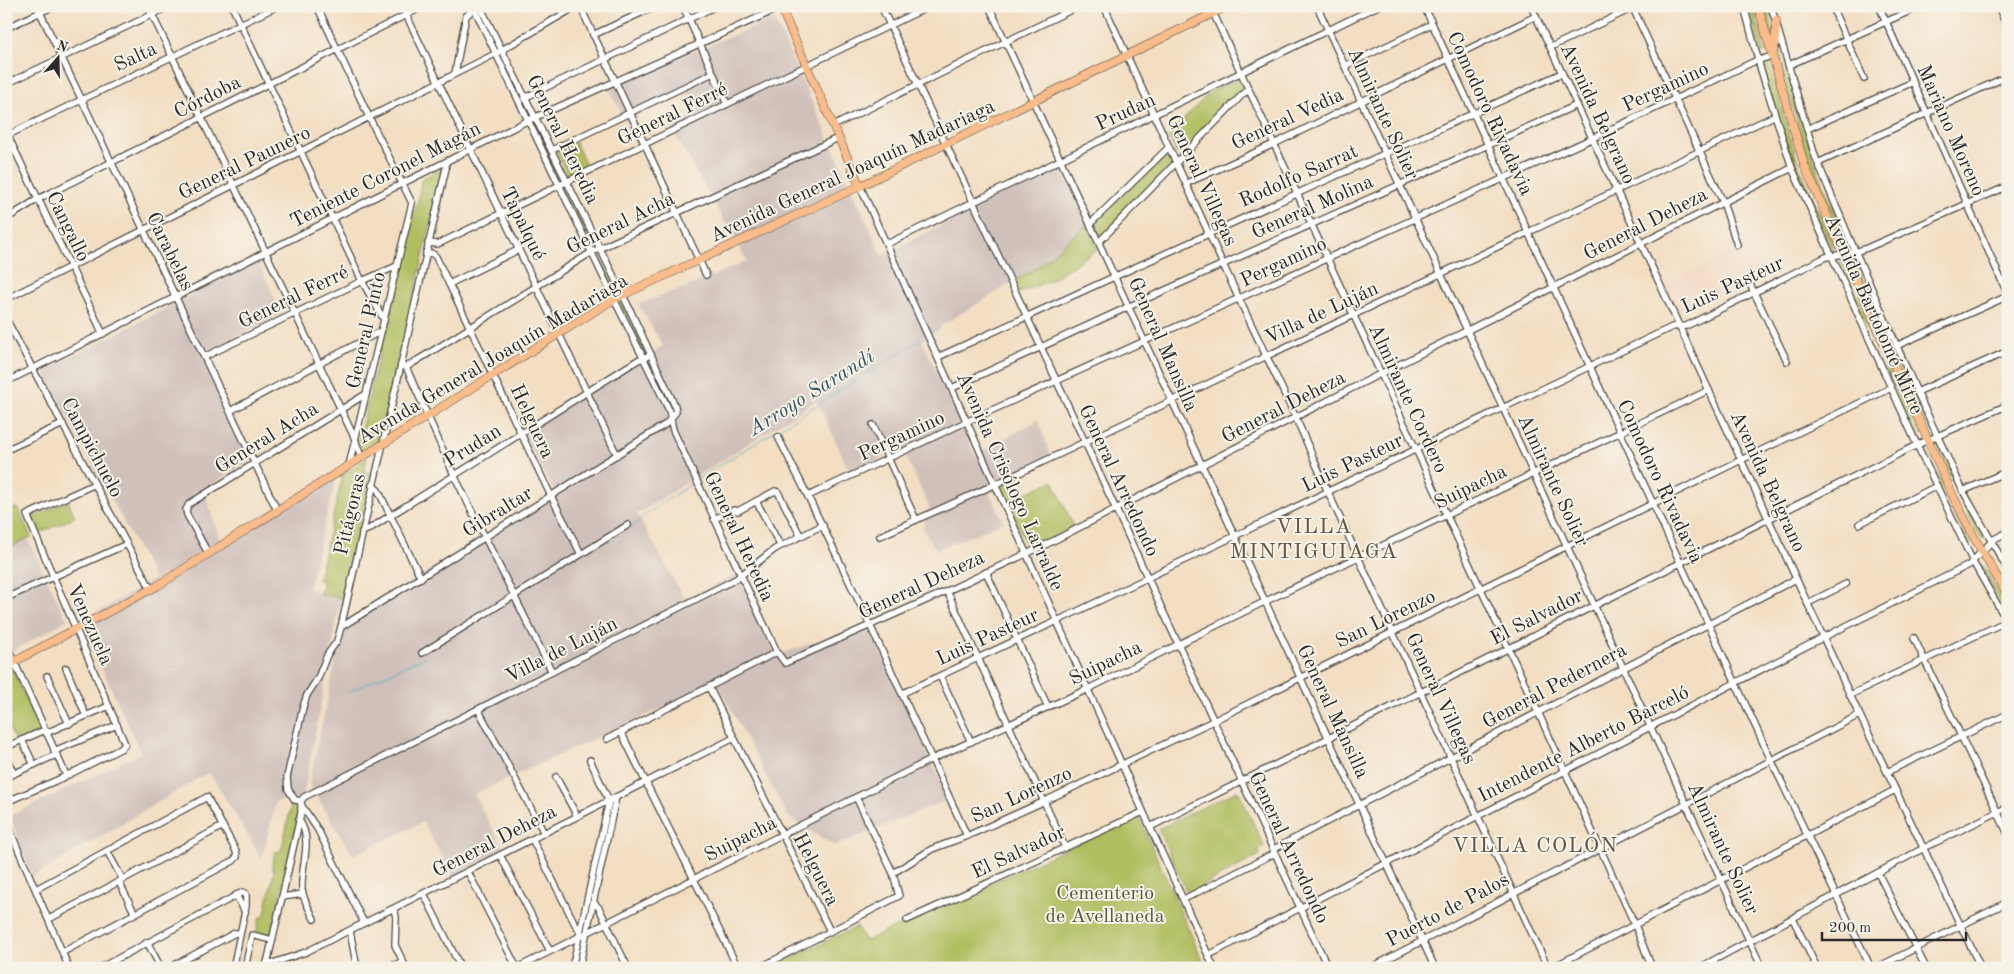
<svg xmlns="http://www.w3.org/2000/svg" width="2014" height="974" viewBox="0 0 2014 974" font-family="'Old Standard TT',serif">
  <rect width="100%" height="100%" fill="#f7f3e8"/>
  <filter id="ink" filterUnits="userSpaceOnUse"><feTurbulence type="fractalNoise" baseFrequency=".02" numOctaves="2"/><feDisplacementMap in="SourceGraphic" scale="10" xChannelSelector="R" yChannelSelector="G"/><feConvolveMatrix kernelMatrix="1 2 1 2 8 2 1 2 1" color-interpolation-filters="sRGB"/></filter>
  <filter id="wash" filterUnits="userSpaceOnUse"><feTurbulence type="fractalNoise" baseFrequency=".0096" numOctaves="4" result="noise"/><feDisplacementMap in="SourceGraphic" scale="20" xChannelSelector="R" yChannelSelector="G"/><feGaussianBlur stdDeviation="1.12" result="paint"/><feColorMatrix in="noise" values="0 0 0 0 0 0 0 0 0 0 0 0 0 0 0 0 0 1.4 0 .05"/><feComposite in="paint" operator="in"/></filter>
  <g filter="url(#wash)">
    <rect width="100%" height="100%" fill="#f3dec2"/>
    <polygon fill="#f3d4be" points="1746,245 1758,272 1678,312 1664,285"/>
    <g fill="#cfc0ba">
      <polygon points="774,19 882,255 1059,166 1087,224 1035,269 921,338 975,455 1038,420 1051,456 986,486 1004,522 936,550 923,528 929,507 901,446 851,475 817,400 637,514 684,598 738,574 776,655 868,625 949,799 835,846 788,817 717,683 474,794 503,848 454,877 423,822 353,855 309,784 344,623 555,493 522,434 663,346 638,304 689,286 747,261 671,128 698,116 687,89 626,121 607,86"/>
      <polygon points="258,261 281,314 201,355 255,456 204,490 220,541 338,471 308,589 341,598 303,797 276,802 262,858 209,772 32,877 10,816 141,753 80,622 154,579 43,371"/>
      <polygon points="6,495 67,620 6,655"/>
    </g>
    <g fill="#b1be60" stroke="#6e7446">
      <polygon points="1748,6 1753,6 1766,52 1761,53"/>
      <polygon points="1763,6 1767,6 1774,31 1773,45"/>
      <polygon points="1779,40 1817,169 1848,242 1847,243 1845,243 1812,171 1780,65 1778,57"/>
      <polygon points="1767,61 1769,62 1799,167 1835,247 1834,249 1832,249 1795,168 1776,115 1762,63"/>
      <polygon points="1236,79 1242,83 1243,91 1183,153 1176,153 1169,137 1170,134 1210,92"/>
      <polygon points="537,125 563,178 562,180 559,179 534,127"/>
      <polygon points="575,142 588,169 569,178 556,151"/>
      <polygon points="1164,153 1167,153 1172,164 1103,235 1099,235 1095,224"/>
      <polygon points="441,169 443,170 381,440 367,450 362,451 358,442 405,247 419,196 421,179"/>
      <polygon points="567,188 595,243 594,245 591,245 565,190"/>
      <polygon points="1087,224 1098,249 1051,280 1019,293 1014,281 1035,269"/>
      <polygon points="599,255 618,292 616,294 597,258"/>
      <polygon points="1854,257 1932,431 1930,433 1851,258"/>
      <polygon points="1842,262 1921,436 1917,438 1838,264"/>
      <polygon points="621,301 646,351 645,353 643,352 619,304"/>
      <polygon points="1938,442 1985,537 1981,540 1935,444"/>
      <polygon points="1926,448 1972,544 1969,547 1922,449"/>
      <polygon points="367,458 364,472 372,474 341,598 320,594 323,580 318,580 343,475"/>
      <polygon points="1053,481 1074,527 1034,547 1027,547 1002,489 1003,485 1008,483 1015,498"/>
      <polygon points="68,501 75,517 38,534 31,518"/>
      <polygon points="17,507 31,537 6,549 6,512"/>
      <polygon points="1984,566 2008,608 2008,616 1980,567"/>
      <polygon points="13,670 41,732 16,743 6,722 6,673"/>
      <polygon points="1237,791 1239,792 1264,846 1259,850 1260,855 1189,893 1187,892 1159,831 1160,828"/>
      <polygon points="292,801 297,803 300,807 271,937 256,934 260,917 264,917 274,872 272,865 275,852 279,852 282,848"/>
      <polygon points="1138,816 1206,968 769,968 857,927 865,941"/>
    </g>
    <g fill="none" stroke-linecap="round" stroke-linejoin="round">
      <g stroke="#48adc7" stroke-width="1">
        <polyline points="931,333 940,328"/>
        <path d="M698 479C773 431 850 386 925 337"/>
        <polyline points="631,528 645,515 691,484"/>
        <polyline points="350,691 425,657"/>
      </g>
    </g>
  </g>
  <g filter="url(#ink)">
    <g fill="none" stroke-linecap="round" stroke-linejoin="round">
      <g stroke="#494642" stroke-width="8">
        <g id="minor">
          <polyline points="37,6 277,510"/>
          <polyline points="148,6 355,439 361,457"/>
          <polyline points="232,6 362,281 384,320"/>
          <polyline points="317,6 369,117 412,203 349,465"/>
          <polyline points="402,6 617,455"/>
          <polyline points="473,6 614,299 669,410 673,430 761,618 777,652 785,663 947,591 1047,544 1380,374 1792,168"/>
          <polyline points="580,6 706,275"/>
          <polyline points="683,6 727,104"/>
          <polyline points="881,6 1015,291 1328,968"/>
          <polyline points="989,6 1435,968"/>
          <polyline points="1104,6 1239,299 1296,418 1328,492 1548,968"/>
          <polyline points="1210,6 1538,712 1635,925 1652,968"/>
          <polyline points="1317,6 1762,968"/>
          <polyline points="1424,6 1771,760 1871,968"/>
          <polyline points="1531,6 1850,695 1981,968"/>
          <polyline points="1632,6 1723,202 1737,245"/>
          <polyline points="1744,6 1760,67 1792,168 1917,445 1973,562 2008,623"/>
          <polyline points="1771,6 1815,156 1849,237 1917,392 1963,491 2008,570"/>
          <polyline points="1879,6 2008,295"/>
          <polyline points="1998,6 2008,28"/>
          <polyline points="1832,7 1864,79"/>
          <polyline points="6,28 54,6"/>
          <polyline points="593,35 656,6"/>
          <polyline points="1551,47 1637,6"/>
          <polyline points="1789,65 1921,6"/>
          <polyline points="1345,66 1432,24"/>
          <polyline points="455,73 466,16 474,9"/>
          <polyline points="6,84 170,6"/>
          <polyline points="524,98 716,6"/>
          <polyline points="833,126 1079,6"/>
          <polyline points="1807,129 1913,82"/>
          <polyline points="7,134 103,334"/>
          <polyline points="6,136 278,6"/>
          <polyline points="552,150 713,73"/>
          <polyline points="1818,163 2008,76"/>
          <polyline points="1187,183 1274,144 1536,16"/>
          <polyline points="860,186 1214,968"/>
          <polyline points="6,219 38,199 424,6"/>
          <polyline points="1090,224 1169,147"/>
          <polyline points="1099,242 1243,94 1248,91"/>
          <polyline points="428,243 438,244 930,6"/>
          <polyline points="887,244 1378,6"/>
          <polyline points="426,252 433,254 436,257 551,496 581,554"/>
          <polyline points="1749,282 1787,361"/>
          <polyline points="449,284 518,250"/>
          <polyline points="6,299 495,54 577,6"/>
          <polyline points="6,319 151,589"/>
          <polyline points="1896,346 2008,296"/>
          <polyline points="204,357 362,281 397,266"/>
          <polyline points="938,357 1562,73"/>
          <polyline points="401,365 406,367 413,363 592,252 838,138"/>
          <polyline points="406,367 454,475 552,672"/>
          <polyline points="6,382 529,120 784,6"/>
          <polyline points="952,388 1128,307 1577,105"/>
          <polyline points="1917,392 2008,351"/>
          <polyline points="230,411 381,331"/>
          <polyline points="873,425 916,520"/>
          <path d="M778 437C845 568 906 702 967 836"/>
          <polyline points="6,450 63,424"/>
          <polyline points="372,485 378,490 421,578"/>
          <polyline points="1963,491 2008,471"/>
          <polyline points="808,496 968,421 1593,138 1753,62 1772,56"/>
          <polyline points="756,501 780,545"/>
          <polyline points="714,519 734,510 738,511 775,491 778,492 800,535"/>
          <polyline points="1859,524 1937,486"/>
          <polyline points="362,532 369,529 638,360 651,355"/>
          <polyline points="880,536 996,484 1774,116"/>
          <polyline points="208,553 187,515 186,510 189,504 366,394"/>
          <polyline points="986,572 1048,707"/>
          <polyline points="947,591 1065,847"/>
          <polyline points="6,598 127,544"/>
          <polyline points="1808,603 1846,584"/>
          <polyline points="341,627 666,424 676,412 675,406 623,295 480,6"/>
          <polyline points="1914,638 2008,834"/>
          <polyline points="6,644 66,775"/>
          <polyline points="422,653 628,525"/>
          <polyline points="66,668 86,716"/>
          <polyline points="47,676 69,724"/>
          <polyline points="940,676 971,742"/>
          <polyline points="709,687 830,931"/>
          <polyline points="903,693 1057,621 1672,327 1686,326 1826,257 1855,252 1867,248 2008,186"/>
          <polyline points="1850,695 2007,621"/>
          <polyline points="478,709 544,833"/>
          <polyline points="6,724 7,724"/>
          <polyline points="621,732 738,968"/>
          <polyline points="46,733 109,706"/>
          <polyline points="607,739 777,652"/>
          <polyline points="22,740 34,765"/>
          <polyline points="6,747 45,730"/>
          <polyline points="54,751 117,725"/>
          <polyline points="6,757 14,774"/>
          <polyline points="1887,772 2008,714"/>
          <polyline points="6,777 56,755"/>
          <polyline points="556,777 577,816"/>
          <polyline points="301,801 295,800 288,789 287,777 303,707 307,695 318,678 327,655 337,641 341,627 446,168 446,162"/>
          <polyline points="6,802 62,778 122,748 125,744 27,515 95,484"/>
          <polyline points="302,806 318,830 364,923"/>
          <path d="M299 820C314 841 300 866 302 890 303 899 310 910 314 919"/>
          <polyline points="6,821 69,968"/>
          <polyline points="1150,827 1917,445 2008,405"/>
          <polyline points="532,839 575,924 580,931"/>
          <polyline points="1274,849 1796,579"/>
          <polyline points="107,851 123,880"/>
          <polyline points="500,855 550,951"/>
          <polyline points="468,872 517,968"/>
          <polyline points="893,873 932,849 967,836 1045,801 1213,721 1741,460 1891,388"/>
          <polyline points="1878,873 1926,968"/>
          <polyline points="119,882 134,912"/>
          <polyline points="36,889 207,797 236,851 237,857 233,861 63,952"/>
          <polyline points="424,894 461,968"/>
          <polyline points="236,895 245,912"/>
          <polyline points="282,897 303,894"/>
          <polyline points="1184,899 1275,853"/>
          <polyline points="594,903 599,908 628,968"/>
          <polyline points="394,909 396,917 395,945 406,968"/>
          <polyline points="49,919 223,826"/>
          <polyline points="1793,919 1817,968"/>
          <polyline points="907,920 1143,812"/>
          <polyline points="350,931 357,968"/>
          <polyline points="147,942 161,968"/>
          <polyline points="1209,955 1824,637 1969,565 1994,539 2008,532"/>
          <polyline points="267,962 273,963 306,952 734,738"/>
          <polyline points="100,968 243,892 246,894 246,906 234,964 232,968"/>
          <polyline points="169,968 235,933 239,933"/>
          <polyline points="245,968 252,935 272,940"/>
          <polyline points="266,968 301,813 301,801 304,797 736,579 775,549 823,525"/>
          <polyline points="380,968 403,963"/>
          <polyline points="517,968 932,759 1088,689 1264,602 1709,390"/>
          <polyline points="572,968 609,801 590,760"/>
          <polyline points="579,968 616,797"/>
          <polyline points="759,968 899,896 893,873 856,797"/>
          <polyline points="1370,968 1859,715"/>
          <polyline points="1551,968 1895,790"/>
          <polyline points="1699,968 1924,848 2008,807"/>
          <polyline points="1876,968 2008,902"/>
        </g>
      </g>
      <g stroke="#494642" stroke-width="9">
        <g id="major">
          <polyline points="780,6 860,186"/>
          <polyline points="1758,6 1805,167 1954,498 1975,539 2008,596"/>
          <polyline points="1772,56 1775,45 1776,20"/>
          <polyline points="6,666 157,586 614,299 860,186 1228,6"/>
        </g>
      </g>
      <use href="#minor" stroke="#fff" stroke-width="5.5"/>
      <use href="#major" stroke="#f9bc8a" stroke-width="8"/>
    </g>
  </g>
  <g text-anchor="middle" stroke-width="4" stroke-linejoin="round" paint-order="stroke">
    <g font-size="20" fill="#2b2b2b" stroke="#f7f3e8">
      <text transform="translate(135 56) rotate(-25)" y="7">Salta</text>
      <text transform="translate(1665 86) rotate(-25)" y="7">Pergamino</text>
      <text transform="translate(207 96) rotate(-27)" y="7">Córdoba</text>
      <text transform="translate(1125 111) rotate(-25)" y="7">Prudan</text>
      <text transform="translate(672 113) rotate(-26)" y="7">General Ferré</text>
      <text transform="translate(1384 113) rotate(65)" y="7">Almirante Solier</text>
      <text transform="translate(1491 113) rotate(65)" y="7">Comodoro Rivadavia</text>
      <text transform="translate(1599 113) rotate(65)" y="7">Avenida Belgrano</text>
      <text transform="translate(1287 118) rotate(-25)" y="7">General Vedia</text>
      <text transform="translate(1952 130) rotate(66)" y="7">Mariano Moreno</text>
      <text transform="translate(564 139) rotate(64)" y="7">General Heredia</text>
      <text transform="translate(244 162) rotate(-26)" y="7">General Paunero</text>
      <text transform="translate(852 170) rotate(-25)" y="7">Avenida General Joaquín Madariaga</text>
      <text transform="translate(385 174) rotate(-27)" y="7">Teniente Coronel Magán</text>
      <text transform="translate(1298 175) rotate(-24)" y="7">Rodolfo Sarrat</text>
      <text transform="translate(1203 180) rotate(65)" y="7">General Villegas</text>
      <text transform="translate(1312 206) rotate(-24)" y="7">General Molina</text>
      <text transform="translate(620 222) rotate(-26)" y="7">General Acha</text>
      <text transform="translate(524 223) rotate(64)" y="7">Tapalqué</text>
      <text transform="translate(1645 223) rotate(-27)" y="7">General Deheza</text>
      <text transform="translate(69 226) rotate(64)" y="7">Cangallo</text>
      <text transform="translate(171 251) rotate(64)" y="7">Carabelas</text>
      <text transform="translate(1283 261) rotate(-25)" y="7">Pergamino</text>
      <text transform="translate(1732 284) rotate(-25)" y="7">Luis Pasteur</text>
      <text transform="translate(293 296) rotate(-26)" y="7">General Ferré</text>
      <text transform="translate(1321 312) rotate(-25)" y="7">Villa de Luján</text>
      <text transform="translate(1875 314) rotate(66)" y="7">Avenida Bartolomé Mitre</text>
      <text transform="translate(365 330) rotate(-77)" y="7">General Pinto</text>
      <text transform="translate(1164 344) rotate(66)" y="7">General Mansilla</text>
      <text transform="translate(492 358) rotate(-31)" y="7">Avenida General Joaquín Madariaga</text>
      <text transform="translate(1409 398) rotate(65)" y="7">Almirante Cordero</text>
      <text transform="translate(1283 406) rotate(-27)" y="7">General Deheza</text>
      <text transform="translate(533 421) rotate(65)" y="7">Helguera</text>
      <text transform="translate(901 435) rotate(-25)" y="7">Pergamino</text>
      <text transform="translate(266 437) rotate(-32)" y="7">General Acha</text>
      <text transform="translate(472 445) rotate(-32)" y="7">Prudan</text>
      <text transform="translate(93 447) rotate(62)" y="7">Campichuelo</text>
      <text transform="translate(1352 462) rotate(-26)" y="7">Luis Pasteur</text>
      <text transform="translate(1120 480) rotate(65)" y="7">General Arredondo</text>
      <text transform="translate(1554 480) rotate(65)" y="7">Almirante Solier</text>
      <text transform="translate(1011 481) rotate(66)" y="7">Avenida Crisólogo Larralde</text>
      <text transform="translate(1661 481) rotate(65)" y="7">Comodoro Rivadavia</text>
      <text transform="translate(1769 481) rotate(65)" y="7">Avenida Belgrano</text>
      <text transform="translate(1470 486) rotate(-26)" y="7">Suipacha</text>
      <text transform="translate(497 511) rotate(-32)" y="7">Gibraltar</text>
      <text transform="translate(349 514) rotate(-77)" y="7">Pitágoras</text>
      <text transform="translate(740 536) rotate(65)" y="7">General Heredia</text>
      <text transform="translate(921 584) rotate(-25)" y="7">General Deheza</text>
      <text transform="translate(1536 616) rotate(-27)" y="7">El Salvador</text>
      <text transform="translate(1385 618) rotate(-26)" y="7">San Lorenzo</text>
      <text transform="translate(91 624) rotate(66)" y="7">Venezuela</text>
      <text transform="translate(987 636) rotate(-25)" y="7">Luis Pasteur</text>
      <text transform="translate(561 649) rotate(-27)" y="7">Villa de Luján</text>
      <text transform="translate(1105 662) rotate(-26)" y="7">Suipacha</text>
      <text transform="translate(1554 685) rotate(-28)" y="7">General Pedernera</text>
      <text transform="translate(1442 698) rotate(65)" y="7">General Villegas</text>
      <text transform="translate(1334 711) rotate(65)" y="7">General Mansilla</text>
      <text transform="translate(1583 743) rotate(-27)" y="7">Intendente Alberto Barceló</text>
      <text transform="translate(1021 794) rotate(-25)" y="7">San Lorenzo</text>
      <text transform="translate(740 838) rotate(-27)" y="7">Suipacha</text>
      <text transform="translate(494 840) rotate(-27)" y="7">General Deheza</text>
      <text transform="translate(1290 847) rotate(65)" y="7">General Arredondo</text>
      <text transform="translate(1724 848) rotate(65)" y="7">Almirante Solier</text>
      <text transform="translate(1018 851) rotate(-25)" y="7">El Salvador</text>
      <text transform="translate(817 869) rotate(63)" y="7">Helguera</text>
      <text transform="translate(1447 909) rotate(-28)" y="7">Puerto de Palos</text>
    </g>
    <g font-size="20" fill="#53573b" stroke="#f7f3e8">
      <text x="1105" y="899">Cementerio<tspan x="1105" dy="23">de Avellaneda</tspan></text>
    </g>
    <g font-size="21" font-style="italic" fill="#355862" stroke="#f7f3e8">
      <text transform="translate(811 392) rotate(-32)" y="7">Arroyo Sarandí</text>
    </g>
    <g font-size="22" letter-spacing="1" fill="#655548" stroke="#f7f3e8">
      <text x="1314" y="533">VILLA<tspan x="1314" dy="25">MINTIGUIAGA</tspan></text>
      <text x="1535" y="852">VILLA COLÓN</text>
    </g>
  </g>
  <rect width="2014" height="974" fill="none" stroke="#f7f3e8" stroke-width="25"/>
  <g transform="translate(58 58) rotate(20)" stroke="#f7f3e8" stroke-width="4" paint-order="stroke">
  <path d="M0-4L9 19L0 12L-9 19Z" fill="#2b2b2b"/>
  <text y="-8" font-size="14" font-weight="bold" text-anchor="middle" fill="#2b2b2b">N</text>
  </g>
  <path d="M1822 932v8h144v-8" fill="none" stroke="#2b2b2b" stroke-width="2.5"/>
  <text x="1829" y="932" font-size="15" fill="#2b2b2b" stroke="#f7f3e8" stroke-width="4" paint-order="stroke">200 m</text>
</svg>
